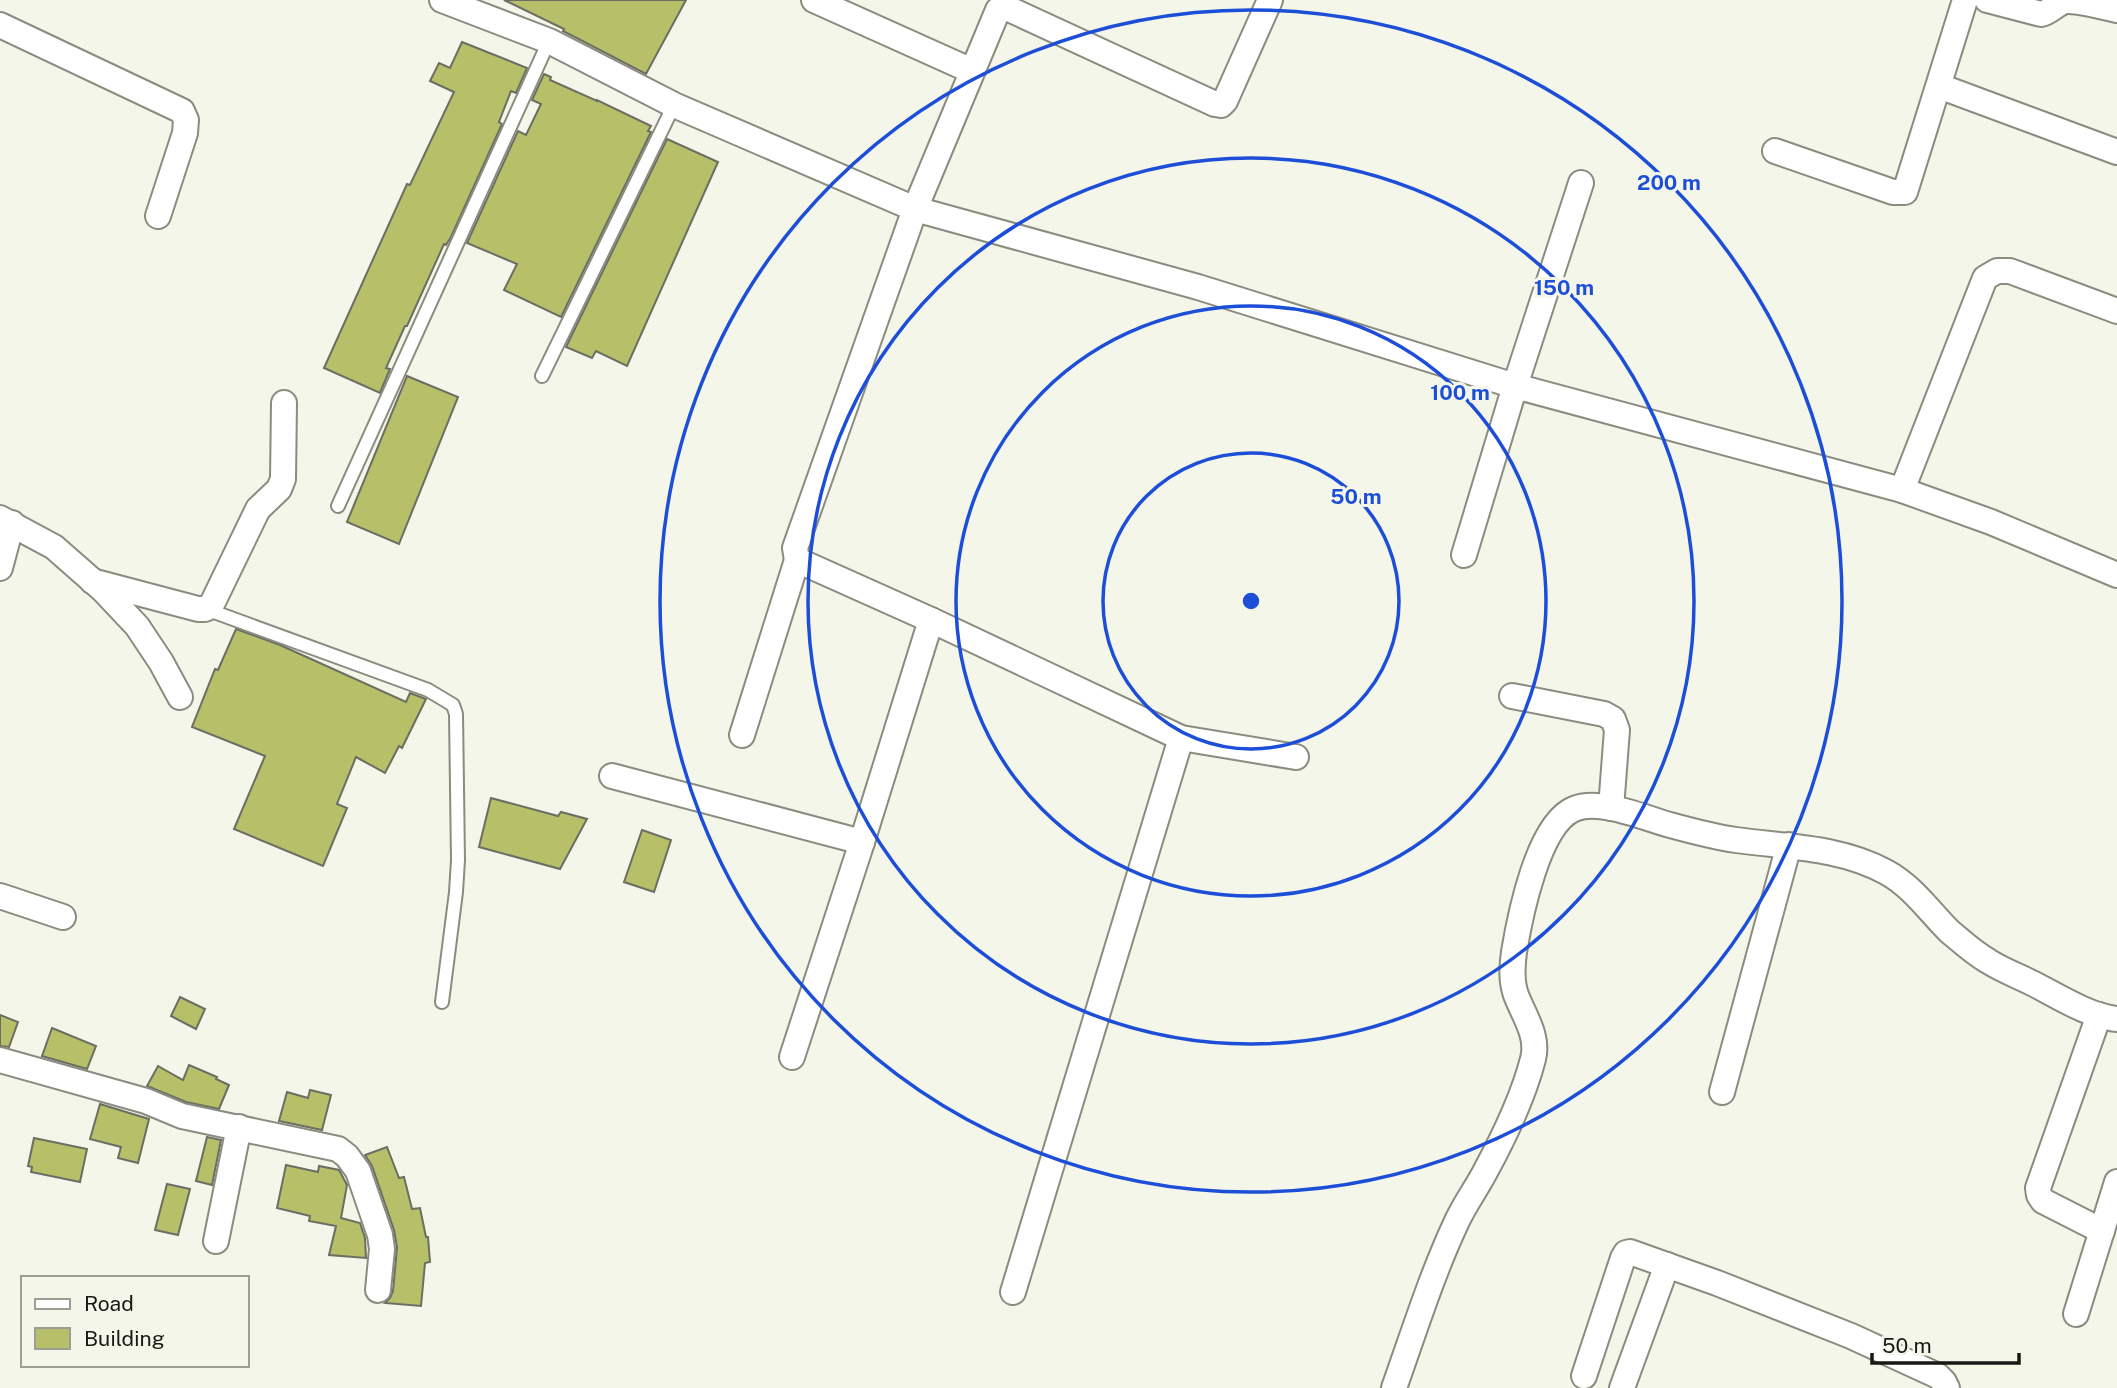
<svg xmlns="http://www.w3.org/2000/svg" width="2117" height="1388" viewBox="0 0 2117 1388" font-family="'Public Sans',sans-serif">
  <rect width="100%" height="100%" fill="#f4f6ea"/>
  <g fill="#b7bf68" stroke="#6c6d63" stroke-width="2">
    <polygon points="504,0 686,0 646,74 563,31 564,29"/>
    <polygon points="462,42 527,68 516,93 511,91 499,122 502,124 451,237 446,245 444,244 407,326 405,326 386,368 390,369 380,393 324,368 407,184 410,185 454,92 430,81 439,63 450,68"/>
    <polygon points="544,74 551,77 550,80 597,101 597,100 651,126 648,131 651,132 561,317 504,290 517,264 467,243 518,131 526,135 541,104 532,100"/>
    <polygon points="667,139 718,162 627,366 596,351 592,358 566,347"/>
    <polygon points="407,376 458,397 399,544 347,522"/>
    <polygon points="236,629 280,645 406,702 410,693 426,699 402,748 399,746 385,773 356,757 337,804 347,808 323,866 234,829 265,756 192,727 215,669 218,670"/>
    <polygon points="491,798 558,816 561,812 587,819 560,869 479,847"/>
    <polygon points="642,830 671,840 654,892 624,882"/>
    <polygon points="180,997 205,1009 196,1029 171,1016"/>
    <polygon points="0,1015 18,1022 9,1047 0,1046"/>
    <polygon points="52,1028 96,1046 87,1069 42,1056"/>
    <polygon points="189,1065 217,1077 216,1079 229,1085 219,1109 186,1102 147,1086 158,1066 183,1080"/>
    <polygon points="310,1090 331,1095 322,1130 279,1121 287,1092 308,1098"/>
    <polygon points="100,1104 149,1119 138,1163 118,1158 121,1147 90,1139"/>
    <polygon points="207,1137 221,1140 212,1185 196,1181"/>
    <polygon points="34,1138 87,1149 80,1182 31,1172 32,1167 28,1166"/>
    <polygon points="387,1147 399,1178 404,1177 412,1209 420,1208 426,1237 428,1237 430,1262 425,1263 421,1306 385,1303 390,1298 393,1291 397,1247 394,1230 372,1166 365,1155"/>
    <polygon points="286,1165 318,1172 319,1166 339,1170 347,1185 341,1218 360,1223 365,1238 366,1258 329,1255 336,1226 309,1221 310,1216 277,1208"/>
    <polygon points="167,1184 190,1189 178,1235 155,1230"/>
  </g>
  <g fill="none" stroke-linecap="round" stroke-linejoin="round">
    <g stroke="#8a8c80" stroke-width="16">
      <g id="lane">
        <polyline points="542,376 674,105"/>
        <polyline points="338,506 549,41"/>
        <polyline points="206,609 428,690 453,705 456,714 458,860 456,892 442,1002"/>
      </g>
    </g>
    <g stroke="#8a8c80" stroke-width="28">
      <g id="street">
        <polyline points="442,0 549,41 674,105 915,209 1198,287 1515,386 1902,490 1991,522 2117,575"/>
        <polyline points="814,0 972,71"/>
        <polyline points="1270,0 1225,101 1221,105 1215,104 1009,9 1001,7 998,10 915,209 795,548 797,560 931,620 1181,738 1296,757"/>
        <path d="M1987 0 2041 14C2051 12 2056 3 2066 1 2078 0 2104 7 2117 10"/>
        <polyline points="0,25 182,111 186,120 185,133 158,216"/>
        <polyline points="1939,86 2117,152"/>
        <polyline points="1775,151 1893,192 1905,192 1965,0"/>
        <polyline points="1902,490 1985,278 1997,271 2010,271 2117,311"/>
        <polyline points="0,518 54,547 103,590 137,626 161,662 180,697"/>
        <polyline points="1464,555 1515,386 1581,183"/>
        <polyline points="0,568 12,523"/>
        <polyline points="92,581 198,609 205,609 211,606 258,509 279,489 283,479 284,403"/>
        <polyline points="1512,696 1604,714 1613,719 1617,730 1611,808"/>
        <polyline points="742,735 797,560"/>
        <polyline points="612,776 862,842 931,620"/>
        <polyline points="0,896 63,917"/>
        <polyline points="2099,1015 2038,1188 2039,1195 2043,1201 2102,1231"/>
        <polyline points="792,1057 862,842"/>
        <polyline points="0,1060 146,1101 182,1116 338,1149 347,1156 358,1171 380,1235 382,1249 378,1290"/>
        <polyline points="1722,1092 1789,845"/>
        <polyline points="216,1241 239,1127"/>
        <polyline points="1013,1292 1181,738"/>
        <polyline points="2076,1314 2117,1182"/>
        <polyline points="1584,1376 1623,1258 1626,1253 1630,1252 1717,1283 1851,1336 1938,1376 1944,1382 1947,1388"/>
        <path d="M1394 1388C1414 1332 1432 1274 1457 1221 1465 1204 1476 1189 1485 1172 1504 1137 1523 1098 1533 1059 1539 1036 1524 1016 1516 995 1511 981 1512 967 1514 952 1520 916 1538 824 1574 809 1600 798 1644 818 1670 825 1692 831 1714 837 1736 840 1787 847 1840 847 1886 872 1912 886 1929 911 1949 931 1961 941 1974 953 1988 961 2002 970 2018 976 2032 983 2058 996 2088 1016 2117 1019"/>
        <polyline points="1622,1388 1667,1265"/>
      </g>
    </g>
    <use href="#lane" stroke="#fff" stroke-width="12"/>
    <use href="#street" stroke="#fff" stroke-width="24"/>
  </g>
  <g fill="none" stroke="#1d4ed8" stroke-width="3.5">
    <circle cx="1251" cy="601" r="148"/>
    <circle cx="1251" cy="601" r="295"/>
    <circle cx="1251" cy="601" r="443"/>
    <circle cx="1251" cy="601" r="591"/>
  </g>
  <circle cx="1251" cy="601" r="10" fill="#1d4ed8" stroke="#f4f6ea" stroke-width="3.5"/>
  <g font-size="21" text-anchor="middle" font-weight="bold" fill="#1d4ed8" stroke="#f4f6ea" stroke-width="6" stroke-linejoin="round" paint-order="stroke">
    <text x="1669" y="190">200 m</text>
    <text x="1564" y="295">150 m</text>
    <text x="1460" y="400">100 m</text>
    <text x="1356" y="504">50 m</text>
  </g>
  <rect x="21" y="1276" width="228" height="91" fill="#f4f6ea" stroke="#9c9d94" stroke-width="2"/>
  <rect x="35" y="1299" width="35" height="10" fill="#ffffff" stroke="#9c9d94" stroke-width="2"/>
  <text x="84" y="1311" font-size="21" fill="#181814">Road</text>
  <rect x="35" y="1328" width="35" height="21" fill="#b7bf68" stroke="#9c9d94" stroke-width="2"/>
  <text x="84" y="1346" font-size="21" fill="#181814">Building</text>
  <path d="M1872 1353v10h147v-10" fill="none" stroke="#181814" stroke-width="3.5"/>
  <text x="1882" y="1353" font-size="21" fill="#181814" stroke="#f4f6ea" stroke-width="5" paint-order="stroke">50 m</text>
</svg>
